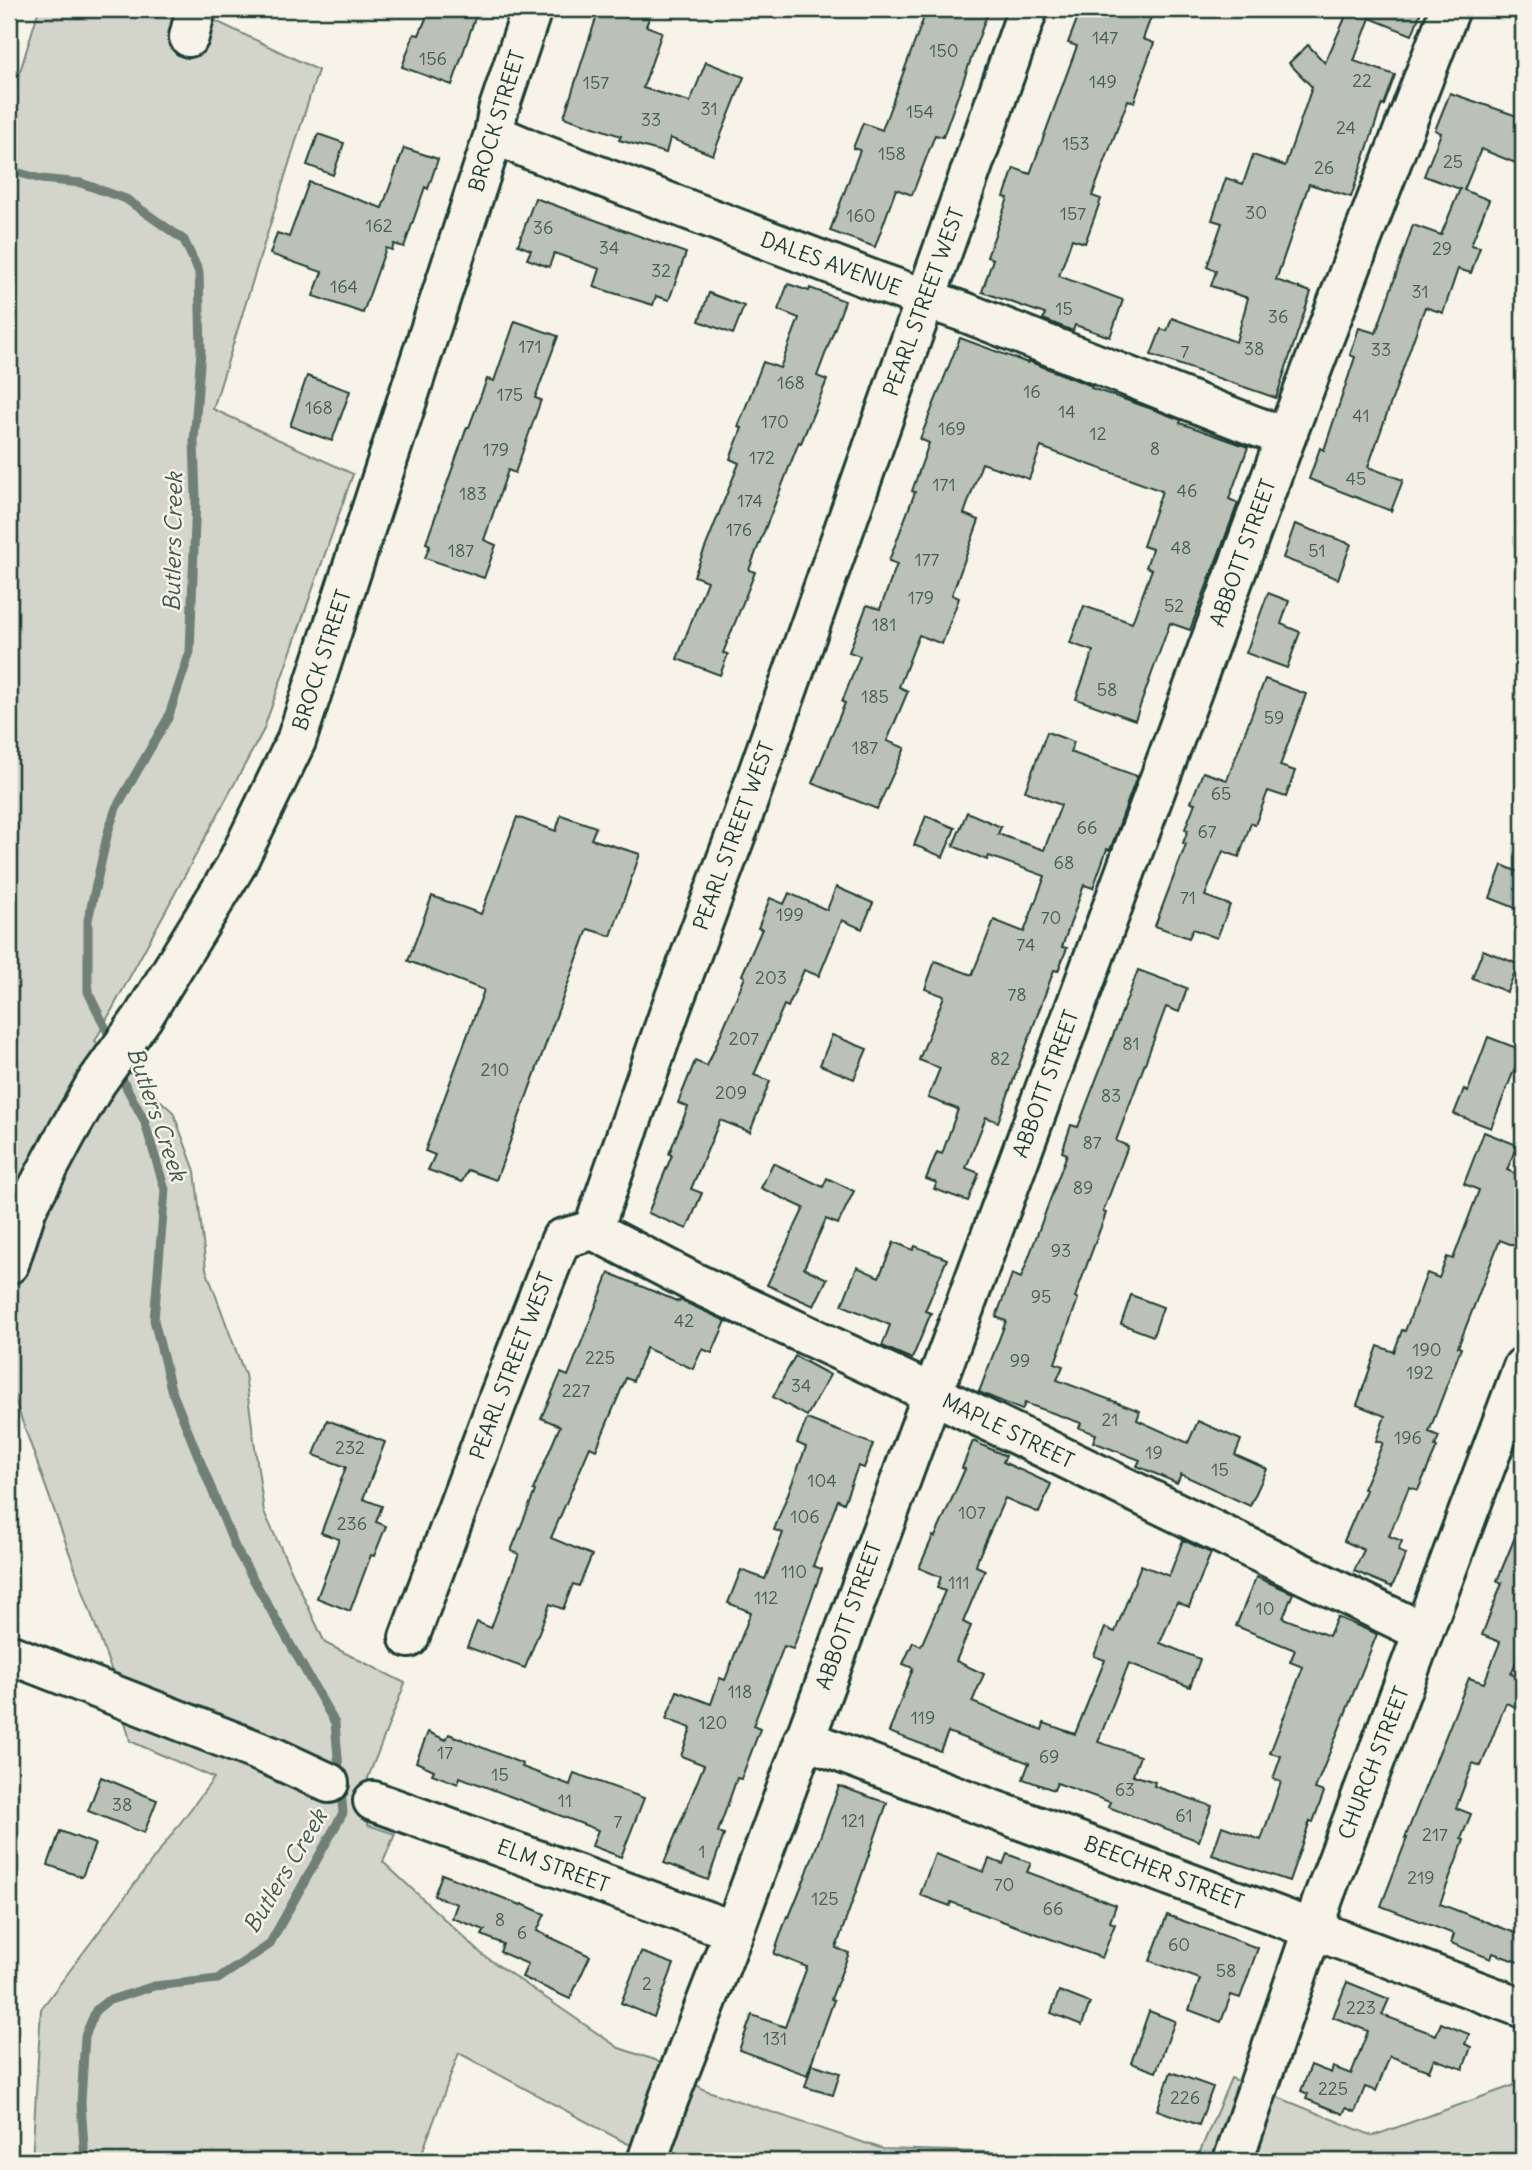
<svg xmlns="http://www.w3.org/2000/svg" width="1532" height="2170" viewBox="0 0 1532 2170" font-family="Delius,sans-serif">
  <rect width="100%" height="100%" fill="#f7f3e8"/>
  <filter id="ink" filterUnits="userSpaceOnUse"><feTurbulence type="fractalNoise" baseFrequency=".0143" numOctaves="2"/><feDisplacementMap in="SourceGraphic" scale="14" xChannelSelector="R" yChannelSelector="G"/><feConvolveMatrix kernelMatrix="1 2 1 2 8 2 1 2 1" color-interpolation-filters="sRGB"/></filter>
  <g filter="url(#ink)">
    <g fill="#d3d5ca" stroke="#79897f" stroke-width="2">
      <polygon points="39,9 191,9 318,70 213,409 353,474 263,731 95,1041 173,1112 195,1171 206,1269 245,1375 264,1512 325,1643 405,1683 368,1778 368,1825 395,1834 383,1862 483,1955 619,2048 655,2060 705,2090 883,2149 1018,2153 1086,2161 686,2161 626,2143 459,2053 419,2161 32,2161 41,2009 214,1778 130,1741 112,1672 9,1384 9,108"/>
      <polygon points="1231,2078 1373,2136 1523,2082 1523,2161 1196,2161"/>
    </g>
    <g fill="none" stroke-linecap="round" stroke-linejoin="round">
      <g stroke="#6f8077" stroke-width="9">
        <polyline points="9,170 41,179 81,183 126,199 184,240 199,272 201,351 194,441 196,498 190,652 168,718 116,808 108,832 88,920 88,992 112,1041"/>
        <polyline points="85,2161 81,2103 85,2036 96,2010 107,2001 154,1986 218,1979 269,1945 343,1813 335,1723 235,1547 171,1389 154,1320 165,1190 144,1120 123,1081 120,1068"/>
      </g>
    </g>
    <g fill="#bbc1b6" stroke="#1f3d34" stroke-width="2">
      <polygon points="430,9 478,9 452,85 402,67 414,34 419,35"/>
      <polygon points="599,9 653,9 646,26 662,32 643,88 690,102 706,62 744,77 713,155 670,138 666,153 619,140 621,136 564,117"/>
      <polygon points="927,9 989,9 943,137 935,135 912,195 896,189 875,247 830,231 860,150 853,148 863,123 882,130"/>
      <polygon points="1081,9 1154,9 1143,39 1154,43 1143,73 1144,74 1134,102 1128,100 1092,196 1101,199 1085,243 1072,239 1059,276 1123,300 1110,337 1075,325 1073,331 1043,319 1045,314 982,292 993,259 987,257 1008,198 1004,197 1014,168 1030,174 1077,46 1068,43"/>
      <polygon points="1349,9 1422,9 1412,35 1370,18 1354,61 1395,75 1384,105 1382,104 1351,197 1309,184 1276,280 1311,292 1276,398 1151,355 1161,329 1167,331 1172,318 1236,342 1248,298 1211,286 1216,271 1207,267 1222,223 1212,220 1226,178 1243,184 1253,155 1285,166 1312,87 1289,63 1308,45 1325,63"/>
      <polygon points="1450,93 1523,118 1523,166 1481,149 1464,190 1489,200 1471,245 1480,247 1471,273 1458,269 1443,313 1425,307 1368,467 1403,480 1391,511 1309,479 1320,448 1324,450 1355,357 1350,355 1359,328 1376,333 1413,225 1441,235 1460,189 1424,176 1441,133 1435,130"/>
      <polygon points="318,134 344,143 333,175 307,165"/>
      <polygon points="404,148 438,159 428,189 425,187 404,247 394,244 392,250 386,248 363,313 313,296 322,272 270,254 277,233 289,237 309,182 382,208"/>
      <polygon points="535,198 686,253 669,300 656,296 653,305 594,287 600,269 554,253 549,267 527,259 531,250 518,245"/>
      <polygon points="788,284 809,291 810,288 845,301 817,376 827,380 801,443 799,442 749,570 755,572 723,653 728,654 720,675 677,659 707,581 694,576 739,463 730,459 742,428 738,427 763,362 780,368 799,318 778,310"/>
      <polygon points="709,293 744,306 733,334 699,321"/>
      <polygon points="515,321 558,336 535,398 541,400 515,473 508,470 484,540 496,545 484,578 425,558 430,545 426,543 467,427 469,427 487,379 494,381"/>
      <polygon points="960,338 1028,363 1028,361 1092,386 1091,388 1155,410 1181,420 1180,423 1248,447 1229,499 1238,503 1190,630 1170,623 1135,720 1076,699 1093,651 1070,643 1084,606 1132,623 1152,569 1146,567 1152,549 1143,546 1162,491 1041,447 1029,479 982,463 964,514 979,520 952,595 959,598 942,644 919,635 899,687 908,691 887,741 905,748 877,809 812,783 845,703 842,702 860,656 849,652 867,605 880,609 897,564 889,561 915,492 912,491 929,443 920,439"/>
      <polygon points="307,376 350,391 332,441 290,426"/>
      <polygon points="1295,524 1351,544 1338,579 1283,558"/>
      <polygon points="1268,593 1289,601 1281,624 1300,632 1287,668 1246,653"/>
      <polygon points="1265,679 1306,694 1280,766 1295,771 1286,797 1268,791 1255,825 1251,823 1239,857 1223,851 1205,896 1230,905 1217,938 1193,929 1189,938 1155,926 1186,844 1183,843 1188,830 1185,829 1195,803 1191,802 1203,772 1227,780"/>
      <polygon points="1047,732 1074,742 1070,752 1137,776 1110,850 1107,849 1093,888 1084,885 1062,947 1067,948 1058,971 1054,970 998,1122 986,1117 966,1168 979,1173 968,1201 934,1189 937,1183 926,1179 937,1152 942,1154 958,1109 928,1098 940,1068 919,1060 944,996 925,989 935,961 972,975 994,920 1024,932 1045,876 989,856 987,860 953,846 967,812 1001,827 998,834 1044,850 1061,805 1025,791"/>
      <polygon points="561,815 596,827 591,839 640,854 611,936 588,929 496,1180 468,1170 462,1182 428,1170 435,1155 425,1151 484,990 408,961 432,896 481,914 517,817 556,831"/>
      <polygon points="926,816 955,828 943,857 914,845"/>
      <polygon points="1502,865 1523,874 1523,911 1490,898"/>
      <polygon points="836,887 873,903 862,929 842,920 819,976 804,970 788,1007 784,1005 754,1075 770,1081 750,1132 720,1120 691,1189 702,1193 687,1229 648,1213 672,1155 669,1154 688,1107 678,1103 695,1061 707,1066 711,1057 745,977 742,975 762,929 758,928 770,898 784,904 789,893 827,910"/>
      <polygon points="1483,950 1518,964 1507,992 1472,978"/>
      <polygon points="1138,970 1187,988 1179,1012 1166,1007 1116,1141 1128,1146 1103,1212 1106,1213 1075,1297 1078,1299 1055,1363 1063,1366 1057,1380 1140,1411 1137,1420 1188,1443 1198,1421 1241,1440 1235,1455 1267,1469 1250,1506 1181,1474 1177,1483 1137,1466 1140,1460 1093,1442 1096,1434 1079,1428 1081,1423 1025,1403 1022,1410 979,1392 1006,1321 996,1317 1004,1296 1012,1274 1021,1278 1067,1154 1062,1152 1071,1125 1078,1127"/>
      <polygon points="832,1035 867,1049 854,1079 820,1065"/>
      <polygon points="1488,1037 1522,1050 1491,1128 1454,1114 1464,1089 1468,1091"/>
      <polygon points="1484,1132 1517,1145 1507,1170 1523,1177 1523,1249 1500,1240 1458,1347 1461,1348 1429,1432 1439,1436 1435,1446 1437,1447 1418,1490 1409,1487 1389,1536 1402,1541 1398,1551 1406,1554 1392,1587 1354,1571 1364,1550 1344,1541 1366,1490 1363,1489 1383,1443 1376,1441 1385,1416 1357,1405 1378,1346 1394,1352 1402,1330 1405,1331 1427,1273 1439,1278 1447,1257 1453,1259 1479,1190 1464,1184"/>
      <polygon points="773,1163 823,1187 827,1178 854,1191 838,1224 826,1219 804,1268 827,1279 814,1306 767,1285 804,1208 761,1188"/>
      <polygon points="894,1242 913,1250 915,1246 947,1259 925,1311 931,1313 912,1359 882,1346 890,1325 842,1305 857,1267 879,1277"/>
      <polygon points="609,1273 679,1302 680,1300 726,1321 712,1353 702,1349 693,1369 646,1348 633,1381 626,1378 596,1450 590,1447 551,1538 592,1555 579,1586 573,1584 563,1609 550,1604 525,1668 467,1647 477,1622 491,1628 519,1554 511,1551 535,1491 533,1490 560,1426 541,1418 561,1373 568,1376"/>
      <polygon points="1131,1295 1163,1307 1153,1336 1121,1324"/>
      <polygon points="795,1356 830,1375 807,1416 773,1397"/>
      <polygon points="807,1419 873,1444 864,1468 858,1466 844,1503 838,1500 813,1566 822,1569 793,1649 784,1646 753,1726 760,1729 741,1779 737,1778 718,1832 724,1835 708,1880 664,1863 704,1765 681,1756 691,1728 666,1719 677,1691 711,1704 720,1678 725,1680 751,1612 728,1603 741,1570 765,1579 783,1533 774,1530 806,1447 797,1443"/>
      <polygon points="327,1420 385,1442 363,1499 382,1506 376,1522 386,1526 374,1556 371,1555 350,1611 317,1598 339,1539 321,1533 346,1467 314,1455"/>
      <polygon points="973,1441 1006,1456 1003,1462 1051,1484 1039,1513 1005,1498 979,1556 976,1566 985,1570 963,1622 971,1626 956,1661 984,1674 972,1702 1042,1730 1044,1723 1075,1734 1105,1660 1094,1656 1105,1628 1115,1632 1141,1565 1169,1576 1183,1540 1211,1553 1189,1607 1177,1602 1160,1643 1200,1659 1190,1687 1129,1663 1098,1742 1140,1756 1133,1775 1155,1782 1154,1786 1212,1806 1199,1841 1108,1807 1110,1802 1057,1783 1054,1790 1023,1779 1029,1763 948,1732 940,1751 889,1732 913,1668 903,1664 913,1642 921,1646 945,1591 937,1588 941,1577 919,1568 933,1536 935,1537 965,1469 962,1468"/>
      <polygon points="1522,1520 1523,1651 1521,1650 1511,1674 1523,1679 1523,1710 1506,1703 1481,1766 1473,1763 1456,1808 1471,1814 1461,1839 1464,1840 1440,1904 1523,1936 1523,1964 1493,1953 1491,1959 1451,1943 1454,1934 1381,1906 1407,1838 1405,1838 1469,1678 1484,1683 1500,1642 1482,1635 1502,1583 1497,1581"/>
      <polygon points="1256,1577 1293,1593 1283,1618 1329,1636 1337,1617 1377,1634 1315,1789 1324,1792 1313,1822 1310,1821 1289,1881 1212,1855 1222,1826 1261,1840 1281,1782 1273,1779 1281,1756 1270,1753 1303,1667 1290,1662 1295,1650 1236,1626"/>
      <polygon points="428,1732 446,1740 449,1734 523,1764 522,1767 570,1785 574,1773 644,1798 621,1857 592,1846 598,1830 460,1777 458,1784 432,1774 434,1770 416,1762"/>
      <polygon points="101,1777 157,1800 144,1833 88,1811"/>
      <polygon points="839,1786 887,1803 836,1948 849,1953 831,1999 834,2000 807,2075 739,2050 752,2015 785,2027 807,1967 774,1954 787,1916 789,1917 806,1875"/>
      <polygon points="60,1831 95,1844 82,1877 48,1865"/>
      <polygon points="935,1854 984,1872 989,1859 1003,1864 1007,1854 1031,1863 1027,1872 1116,1905 1110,1922 1115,1924 1102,1958 951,1902 950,1906 920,1895"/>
      <polygon points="442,1874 521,1905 522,1904 545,1914 537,1931 590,1956 570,1999 522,1977 528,1964 500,1952 503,1944 482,1935 485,1930 452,1918 457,1904 434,1896"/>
      <polygon points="1167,1915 1258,1948 1240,1998 1231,1995 1221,2022 1189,2010 1200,1979 1150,1961"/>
      <polygon points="641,1952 674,1964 654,2017 621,2003"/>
      <polygon points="1347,1982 1389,1999 1382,2015 1436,2035 1441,2023 1469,2034 1465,2044 1471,2047 1463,2069 1434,2059 1429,2071 1390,2056 1376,2091 1365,2087 1355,2112 1346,2108 1343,2114 1306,2099 1308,2094 1301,2091 1311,2065 1331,2073 1333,2067 1351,2074 1368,2031 1333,2017"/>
      <polygon points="1059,1991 1090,2003 1082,2025 1051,2013"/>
      <polygon points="1149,2011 1175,2021 1156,2072 1131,2063"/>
      <polygon points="812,2064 840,2073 833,2095 805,2087"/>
      <polygon points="1171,2072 1213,2087 1199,2125 1157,2110"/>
    </g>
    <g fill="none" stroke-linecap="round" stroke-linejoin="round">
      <g stroke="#1f3d34" stroke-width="44">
        <g id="minor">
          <polyline points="189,37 196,9"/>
          <polyline points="494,134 531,150 878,282 964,312 1252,425 1286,437"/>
          <polyline points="593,1230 671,1008 741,821 1028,9"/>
          <polyline points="593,1230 693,1282 933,1394 1423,1632"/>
          <polyline points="9,1264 27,1208 67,1133 96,1083 143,1017 235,867 296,741 494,134 498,111 532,9"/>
          <polyline points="409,1638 499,1397 561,1239 593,1230"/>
          <polyline points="9,1654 273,1757 329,1783"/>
          <polyline points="804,1739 1523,2008"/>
          <polyline points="373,1801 734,1931"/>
          <polyline points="647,2161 669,2098 734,1931 1286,437 1450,9"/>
          <polyline points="1233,2161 1324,1896 1523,1367"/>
        </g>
      </g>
      <use href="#minor" stroke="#f7f3e8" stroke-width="38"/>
    </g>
  </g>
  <g text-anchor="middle" stroke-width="5" stroke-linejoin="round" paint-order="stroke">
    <g font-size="18" fill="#465e54">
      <text x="1105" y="44">147</text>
      <text x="944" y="57">150</text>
      <text x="433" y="65">156</text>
      <text x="1362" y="87">22</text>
      <text x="1103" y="88">149</text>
      <text x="596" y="89">157</text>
      <text x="709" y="115">31</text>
      <text x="920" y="118">154</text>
      <text x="651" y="126">33</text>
      <text x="1346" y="134">24</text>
      <text x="1076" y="150">153</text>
      <text x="892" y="160">158</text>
      <text x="1453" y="168">25</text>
      <text x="1324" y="174">26</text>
      <text x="1256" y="219">30</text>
      <text x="1073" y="220">157</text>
      <text x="861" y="222">160</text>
      <text x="379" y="232">162</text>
      <text x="543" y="234">36</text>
      <text x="609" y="254">34</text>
      <text x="1442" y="255">29</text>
      <text x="661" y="277">32</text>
      <text x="344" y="293">164</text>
      <text x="1420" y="298">31</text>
      <text x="1064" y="315">15</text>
      <text x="1278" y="323">36</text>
      <text x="530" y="353">171</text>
      <text x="1254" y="355">38</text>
      <text x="1381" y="356">33</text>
      <text x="1185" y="358">7</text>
      <text x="791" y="389">168</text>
      <text x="1032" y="398">16</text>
      <text x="510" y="401">175</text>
      <text x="319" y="414">168</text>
      <text x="1067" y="418">14</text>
      <text x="1361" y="422">41</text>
      <text x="775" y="428">170</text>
      <text x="952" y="435">169</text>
      <text x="1098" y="440">12</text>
      <text x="1155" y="455">8</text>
      <text x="496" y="456">179</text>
      <text x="762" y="464">172</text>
      <text x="1356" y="485">45</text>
      <text x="944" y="491">171</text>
      <text x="1187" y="497">46</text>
      <text x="473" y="500">183</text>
      <text x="750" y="507">174</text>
      <text x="739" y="536">176</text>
      <text x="1181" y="554">48</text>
      <text x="461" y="557">187</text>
      <text x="1317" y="557">51</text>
      <text x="927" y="566">177</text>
      <text x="921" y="604">179</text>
      <text x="1174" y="612">52</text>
      <text x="884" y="631">181</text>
      <text x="1107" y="696">58</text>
      <text x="875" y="703">185</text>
      <text x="1274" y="724">59</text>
      <text x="865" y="754">187</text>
      <text x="1221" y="800">65</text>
      <text x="1087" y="834">66</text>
      <text x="1207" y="838">67</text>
      <text x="1064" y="869">68</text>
      <text x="1188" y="904">71</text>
      <text x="790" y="921">199</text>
      <text x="1051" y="924">70</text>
      <text x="1026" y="951">74</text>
      <text x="771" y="984">203</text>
      <text x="1017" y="1001">78</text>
      <text x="744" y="1045">207</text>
      <text x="1131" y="1050">81</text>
      <text x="1000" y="1065">82</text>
      <text x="495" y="1076">210</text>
      <text x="731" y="1099">209</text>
      <text x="1111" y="1102">83</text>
      <text x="1092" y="1149">87</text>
      <text x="1083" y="1194">89</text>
      <text x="1061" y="1257">93</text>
      <text x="1041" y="1303">95</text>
      <text x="684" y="1327">42</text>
      <text x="1427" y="1356">190</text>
      <text x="600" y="1364">225</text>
      <text x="1020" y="1367">99</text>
      <text x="1420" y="1379">192</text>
      <text x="801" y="1392">34</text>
      <text x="576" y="1397">227</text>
      <text x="1110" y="1426">21</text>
      <text x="1408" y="1444">196</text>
      <text x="350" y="1454">232</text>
      <text x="1154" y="1459">19</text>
      <text x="1220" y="1476">15</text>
      <text x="822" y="1487">104</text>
      <text x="972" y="1519">107</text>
      <text x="805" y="1523">106</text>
      <text x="352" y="1530">236</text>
      <text x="794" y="1578">110</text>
      <text x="959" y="1589">111</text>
      <text x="766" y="1604">112</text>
      <text x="1265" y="1615">10</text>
      <text x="740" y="1698">118</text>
      <text x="923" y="1724">119</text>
      <text x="713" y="1729">120</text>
      <text x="445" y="1759">17</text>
      <text x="1049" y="1763">69</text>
      <text x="500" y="1781">15</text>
      <text x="1125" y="1796">63</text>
      <text x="565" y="1807">11</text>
      <text x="122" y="1811">38</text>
      <text x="1184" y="1822">61</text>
      <text x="853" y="1827">121</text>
      <text x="618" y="1828">7</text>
      <text x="1435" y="1841">217</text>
      <text x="702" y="1858">1</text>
      <text x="1421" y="1884">219</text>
      <text x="1004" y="1891">70</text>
      <text x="825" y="1905">125</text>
      <text x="1053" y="1915">66</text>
      <text x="500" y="1926">8</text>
      <text x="522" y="1939">6</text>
      <text x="1179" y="1951">60</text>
      <text x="1226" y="1977">58</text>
      <text x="647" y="1990">2</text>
      <text x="1361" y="2014">223</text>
      <text x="775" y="2045">131</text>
      <text x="1333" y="2095">225</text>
      <text x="1185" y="2104">226</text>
    </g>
    <g font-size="21" fill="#1f3d34" stroke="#f7f3e8">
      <text transform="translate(497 121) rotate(-73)" y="7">BROCK STREET</text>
      <text transform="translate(831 264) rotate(20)" y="7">DALES AVENUE</text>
      <text transform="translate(924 302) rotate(-70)" y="7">PEARL STREET WEST</text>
      <text transform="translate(1243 553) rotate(-70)" y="7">ABBOTT STREET</text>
      <text transform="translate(322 660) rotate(-72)" y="7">BROCK STREET</text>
      <text transform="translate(734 836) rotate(-70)" y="7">PEARL STREET WEST</text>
      <text transform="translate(1046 1084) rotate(-70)" y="7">ABBOTT STREET</text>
      <text transform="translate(512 1366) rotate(-69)" y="7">PEARL STREET WEST</text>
      <text transform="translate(1008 1431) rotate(26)" y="7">MAPLE STREET</text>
      <text transform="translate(849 1616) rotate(-70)" y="7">ABBOTT STREET</text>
      <text transform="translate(1374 1763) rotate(-69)" y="7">CHURCH STREET</text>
      <text transform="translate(553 1866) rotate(20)" y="7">ELM STREET</text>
      <text transform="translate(1164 1873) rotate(21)" y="7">BEECHER STREET</text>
    </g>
    <g font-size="23" font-style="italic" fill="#405950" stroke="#f7f3e8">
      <text transform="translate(173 542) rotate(-89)" y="8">Butlers Creek</text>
      <text transform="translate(157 1114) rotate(71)" y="8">Butlers Creek</text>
      <text transform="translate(285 1871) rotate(-59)" y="8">Butlers Creek</text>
    </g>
  </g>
  <rect width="1532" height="2170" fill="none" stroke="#f7f3e8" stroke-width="35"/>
  <rect x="18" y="18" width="1497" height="2135" fill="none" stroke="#1f3d34" stroke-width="2.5" filter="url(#ink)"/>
</svg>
